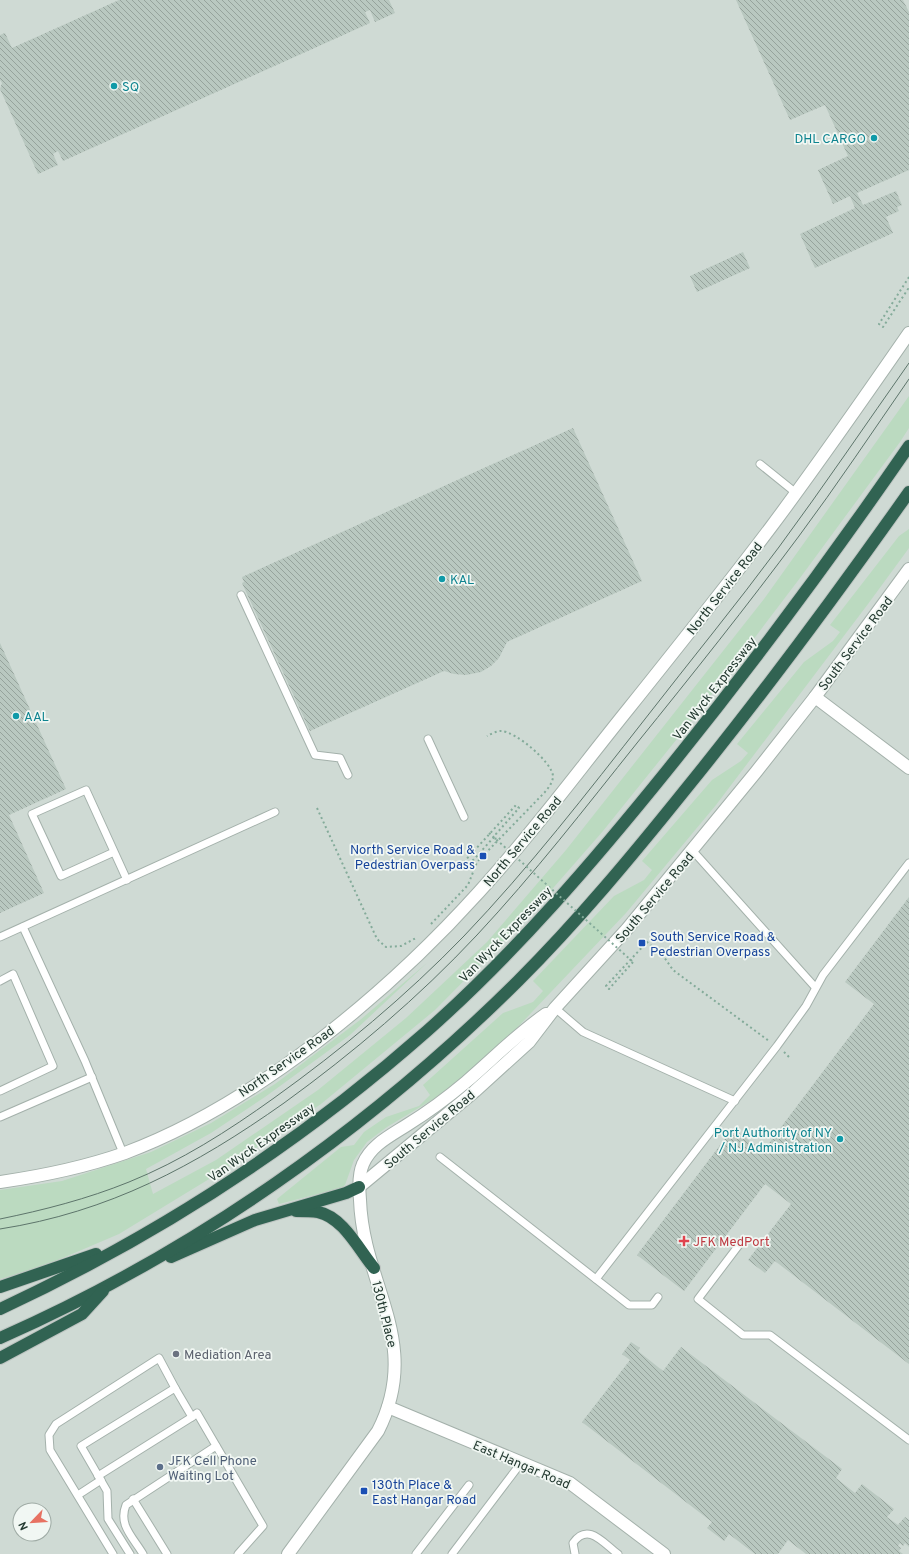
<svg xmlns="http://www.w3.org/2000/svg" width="909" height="1554" viewBox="0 0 909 1554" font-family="Overpass,sans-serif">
  <defs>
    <pattern id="building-back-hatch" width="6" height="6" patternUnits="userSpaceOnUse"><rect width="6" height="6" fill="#b9c8c0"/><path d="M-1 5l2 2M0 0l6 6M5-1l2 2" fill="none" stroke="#96a39c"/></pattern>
  </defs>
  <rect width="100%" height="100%" fill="#e1eae5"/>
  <path fill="#cfdad4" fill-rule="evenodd" d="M0 0H909V1554H0ZM20 1510H44V1534H20Z"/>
  <g fill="#bbdac0">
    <polygon points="909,396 909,428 900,442 800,578 693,719 603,831 533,911 435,1010 321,1104 219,1173 119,1234 37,1269 0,1279 0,1190 62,1181 151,1152 211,1123 275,1084 360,1020 428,962 350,1035 265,1097 211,1133 146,1169 153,1194 216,1160 318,1090 406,1018 487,942 566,850 764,599"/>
    <polygon points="909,529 909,548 868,604 716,805 626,913 514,1031 457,1082 432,1100 387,1127 367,1142 354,1160 345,1185 342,1188 279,1204 277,1199 341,1147 354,1145 364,1132 386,1117 419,1106 430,1095 423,1085 503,1013 533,1002 543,991 533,981 614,896 644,880 652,870 642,861 712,780 741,761 748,753 737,744 804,662 833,641 840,632 830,625 899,536"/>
  </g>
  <g fill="url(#building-back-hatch)">
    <polygon points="119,0 389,0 395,13 375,22 370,10 365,12 370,23 63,161 58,151 53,154 58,165 38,174 0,89 2,83 0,80 0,35 5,33 12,48"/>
    <polygon points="736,0 903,0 909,12 909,170 857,193 863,205 896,191 902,205 897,207 899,211 886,217 893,233 815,268 800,234 855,208 850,196 833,204 818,170 848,156 825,105 790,120"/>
    <polygon points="743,252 750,268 697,292 690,276"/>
    <polygon points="573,428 642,581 507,642 499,658 491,666 481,672 466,675 454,674 444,671 310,731 242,583 244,582 242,577"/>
    <polygon points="0,643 66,789 9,815 44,893 0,913"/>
    <polygon points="909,897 909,1364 775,1261 765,1273 748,1260 791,1204 765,1184 684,1291 637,1255 733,1128 763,1151 874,1004 845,982"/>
    <polygon points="631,1342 640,1348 638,1351 663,1371 681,1347 842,1469 836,1478 855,1493 862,1484 894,1509 887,1517 898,1525 905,1517 909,1520 909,1547 905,1543 903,1546 900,1543 898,1546 901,1548 899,1551 903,1554 806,1554 788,1540 778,1554 755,1554 729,1534 724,1541 707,1528 712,1522 582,1422 630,1360 622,1354"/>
  </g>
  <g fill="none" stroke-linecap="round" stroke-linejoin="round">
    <g stroke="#a4b1ab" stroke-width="9">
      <g id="lane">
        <polyline points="760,464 796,493"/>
        <polyline points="241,595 315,755 340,758 348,775"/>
        <polyline points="428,739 464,817"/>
        <polyline points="693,851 815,987"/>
        <polyline points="114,852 61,876 32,814 86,790 127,880"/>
        <polyline points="23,927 85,1061 123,1153"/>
        <polyline points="0,937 275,812"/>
        <polyline points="0,981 13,974 53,1066 0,1091"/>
        <polyline points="555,1008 583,1032 735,1101"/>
        <polyline points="0,1117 92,1077"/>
        <polyline points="440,1157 629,1305 652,1305 658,1297"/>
        <polyline points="742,1241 698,1299 743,1335 770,1335 909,1440"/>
        <polyline points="596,1279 777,1046 806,1006 823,975 909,863"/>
        <polyline points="98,1476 192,1417"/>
        <polyline points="78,1495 101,1480"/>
        <polyline points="133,1499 167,1554"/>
        <polyline points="113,1554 50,1450 49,1435 56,1424 159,1358 175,1388"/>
        <polyline points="130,1554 108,1519 107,1491 81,1446 175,1388 192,1417 197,1413 263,1526 238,1554"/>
        <path d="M143 1554C133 1537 118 1525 126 1505L216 1446"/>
        <polyline points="416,1554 469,1485"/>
        <polyline points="452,1554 521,1463"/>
        <path d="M575 1554 573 1543C588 1522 603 1543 618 1554"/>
      </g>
    </g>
    <g stroke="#a4b1ab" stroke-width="14">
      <g id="street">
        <polyline points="815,697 909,768"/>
        <path d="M0 1182C42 1176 85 1167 125 1153 254 1105 387 994 479 892 532 834 579 770 629 708 677 648 725 588 771 527 819 463 864 398 909 333"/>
        <polyline points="359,1187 475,1091 529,1042 555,1008 627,929 756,772 815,697 909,569"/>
        <polyline points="388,1407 570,1483 664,1554"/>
        <path d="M288 1554 378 1431C423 1342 363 1286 360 1200 359 1189 358 1175 363 1164 371 1145 390 1136 407 1125 428 1112 447 1098 466 1082 493 1059 517 1034 546 1014"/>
      </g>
    </g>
    <g stroke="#bdc4c1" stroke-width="14">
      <g id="highway">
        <path d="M296 1211C303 1211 311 1211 318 1212 343 1217 359 1250 374 1268"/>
        <polyline points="171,1257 255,1220 346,1193 359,1187"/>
        <polyline points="0,1287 96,1254"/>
        <path d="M0 1309C155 1237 299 1144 427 1031 516 952 594 861 669 768 753 664 833 556 909 446"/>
        <path d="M0 1338C193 1253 369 1129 518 981 578 921 632 856 685 790 763 694 837 594 909 492"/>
        <polyline points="0,1358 82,1314 103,1291"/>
      </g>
    </g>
    <g stroke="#84ab9a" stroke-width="2" stroke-dasharray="2 3" stroke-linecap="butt">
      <polyline points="909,277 879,324 883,327 908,289 909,290"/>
      <polyline points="317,808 377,939 386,947 401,946 416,938"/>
      <polyline points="494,837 466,868 462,864 516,805 519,808 496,834 495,843"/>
      <path d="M431 924 468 885 477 862 545 792C549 787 553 782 553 776 552 762 515 731 501 731 496 731 491 734 487 736"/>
      <polyline points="633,962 609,989 606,986 647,942 664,957 673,970 769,1041"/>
      <polyline points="784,1052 790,1058"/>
    </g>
    <use href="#lane" stroke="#fff" stroke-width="7"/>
    <use href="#street" stroke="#fff" stroke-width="12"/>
    <use href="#highway" stroke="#316352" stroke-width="12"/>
    <g stroke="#5d756b" stroke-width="1">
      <path d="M0 1219C44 1210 87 1199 129 1182 181 1161 228 1131 274 1098 341 1050 406 996 464 936 529 868 587 793 645 719 690 661 736 605 779 547 824 486 866 424 909 363"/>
      <path d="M0 1229C109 1212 195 1166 284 1103 353 1053 419 997 477 935 534 874 585 808 637 743 692 675 747 606 799 536 837 485 873 431 909 379"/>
    </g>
    <polyline stroke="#84ab9a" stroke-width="2" stroke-dasharray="2 3" stroke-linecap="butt" points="489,833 633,962"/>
  </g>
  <g fill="#0f9aa8" stroke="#f1f7f3" stroke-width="1.5">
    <circle cx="114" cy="86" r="4"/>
    <circle cx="874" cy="138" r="4"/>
    <circle cx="442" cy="579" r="4"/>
    <circle cx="16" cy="716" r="4"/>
    <circle cx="840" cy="1139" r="4"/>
  </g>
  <g fill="#1a4fb4" stroke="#f1f7f3" stroke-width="1.5">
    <rect x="479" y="852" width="8" height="8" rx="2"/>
    <rect x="638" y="939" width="8" height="8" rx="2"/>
    <rect x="360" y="1487" width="8" height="8" rx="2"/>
  </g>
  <path fill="#e0444e" stroke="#f1f7f3" stroke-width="1.5" d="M682 1235h4v4h4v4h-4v4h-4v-4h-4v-4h4z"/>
  <circle fill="#6b7280" stroke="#f1f7f3" stroke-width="1.5" cx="176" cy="1354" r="4"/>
  <circle fill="#5c6f8a" stroke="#f1f7f3" stroke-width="1.5" cx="160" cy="1467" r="4"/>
  <g text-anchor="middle" stroke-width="3.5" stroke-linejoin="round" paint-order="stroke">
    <g font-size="13" fill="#0d838f" stroke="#f1f7f3" text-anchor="start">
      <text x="122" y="91">SQ</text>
      <text x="866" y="143" text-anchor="end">DHL CARGO</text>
      <text x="450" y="584">KAL</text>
      <text x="24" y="721">AAL</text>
      <text x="832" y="1137" text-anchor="end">Port Authority of NY<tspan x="832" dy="15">/ NJ Administration</tspan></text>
    </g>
    <g font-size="13" fill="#233930" stroke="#f1f7f3">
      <text transform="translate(724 588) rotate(-52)" y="5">North Service Road</text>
      <text transform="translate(855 643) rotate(-53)" y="5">South Service Road</text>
      <text transform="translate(714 688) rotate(-52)" y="5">Van Wyck Expressway</text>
      <text transform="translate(522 841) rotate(-50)" y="5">North Service Road</text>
      <text transform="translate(654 897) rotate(-50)" y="5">South Service Road</text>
      <text transform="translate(505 934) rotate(-46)" y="5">Van Wyck Expressway</text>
      <text transform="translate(286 1061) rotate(-35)" y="5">North Service Road</text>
      <text transform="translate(429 1129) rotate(-40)" y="5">South Service Road</text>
      <text transform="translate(261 1142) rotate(-35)" y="5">Van Wyck Expressway</text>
      <text transform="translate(385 1314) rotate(76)" y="5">130th Place</text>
      <text transform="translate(522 1464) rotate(23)" y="5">East Hangar Road</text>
    </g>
    <g font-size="13" fill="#164399" stroke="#f1f7f3" text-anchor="start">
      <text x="475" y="854" text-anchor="end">North Service Road &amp;<tspan x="475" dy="15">Pedestrian Overpass</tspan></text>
      <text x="650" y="941">South Service Road &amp;<tspan x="650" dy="15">Pedestrian Overpass</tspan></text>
      <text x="372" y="1489">130th Place &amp;<tspan x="372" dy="15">East Hangar Road</tspan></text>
    </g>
    <g font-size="13" fill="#be3a42" stroke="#f1f7f3" text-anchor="start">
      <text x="693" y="1246">JFK MedPort</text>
    </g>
    <g font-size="13" fill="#5b616d" stroke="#f1f7f3" text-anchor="start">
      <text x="184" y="1359">Mediation Area</text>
    </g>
    <g font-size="13" fill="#4e5e75" stroke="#f1f7f3" text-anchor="start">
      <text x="168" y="1465">JFK Cell Phone<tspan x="168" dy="15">Waiting Lot</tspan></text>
    </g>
  </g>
  <g transform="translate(32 1522) rotate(245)"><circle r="19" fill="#f1f7f3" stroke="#9faba5"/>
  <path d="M0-3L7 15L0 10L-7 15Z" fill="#e77262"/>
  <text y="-6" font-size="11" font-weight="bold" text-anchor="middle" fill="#233930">N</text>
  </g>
</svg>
